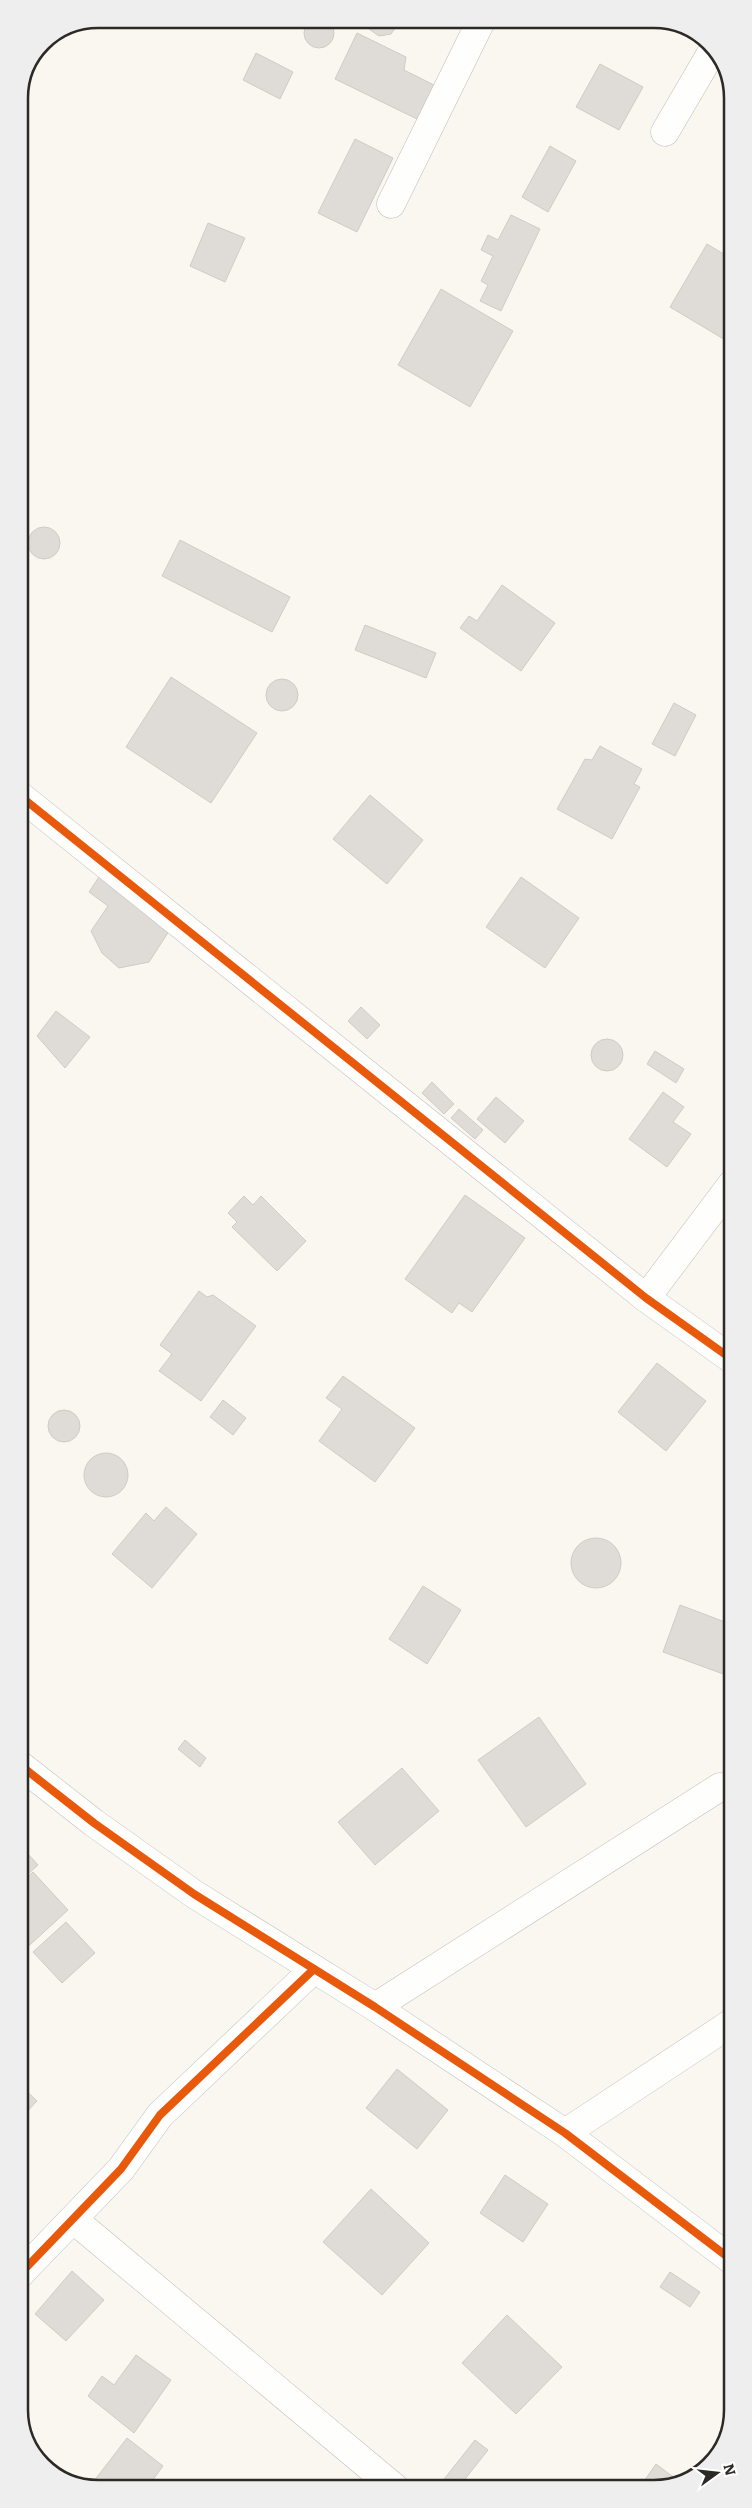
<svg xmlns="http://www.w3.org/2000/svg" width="752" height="2508" viewBox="0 0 752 2508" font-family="Literata,serif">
  <rect width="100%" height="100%" fill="#faf6f0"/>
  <g fill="#dfdcd7" stroke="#cfccc8">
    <circle cx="319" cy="33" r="15"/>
    <polygon points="259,19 278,19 272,28"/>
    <polygon points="367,19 398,19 398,24 391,34 379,36 369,29"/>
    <polygon points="357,33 406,57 404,70 436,86 419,120 335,79"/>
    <polygon points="256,53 293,72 280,99 243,80"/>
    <polygon points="600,64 643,87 619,130 576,107"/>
    <polygon points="355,139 393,158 357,232 318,213"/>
    <polygon points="550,146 576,161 548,212 522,197"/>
    <polygon points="511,215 540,229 501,311 480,301 488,285 481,281 493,256 481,250 488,235 498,240"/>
    <polygon points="208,223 245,238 225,282 190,266"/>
    <polygon points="707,244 732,259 732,344 670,307"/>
    <polygon points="441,289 513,331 470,407 398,365"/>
    <circle cx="44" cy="543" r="16"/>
    <polygon points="180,540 290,597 272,632 162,576"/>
    <polygon points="502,585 555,623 521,671 460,628 469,616 477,621"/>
    <polygon points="365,625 436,653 426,678 355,650"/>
    <polygon points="171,677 257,733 211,803 126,747"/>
    <circle cx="282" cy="695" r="16"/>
    <polygon points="674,703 696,715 675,756 652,744"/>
    <polygon points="600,746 642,769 634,784 640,787 612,839 557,809 585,759 592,760"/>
    <polygon points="370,795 423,840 387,884 333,839"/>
    <polygon points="103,871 173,925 149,962 119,968 102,953 91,931 108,906 89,892"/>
    <polygon points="521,877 579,918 545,968 486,927"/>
    <polygon points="361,1007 380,1025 367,1039 348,1021"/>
    <polygon points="56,1011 90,1037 65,1068 37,1036"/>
    <circle cx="607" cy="1055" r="16"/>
    <polygon points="655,1051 684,1069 676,1083 647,1064"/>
    <polygon points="432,1082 454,1104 444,1114 422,1093"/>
    <polygon points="663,1092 684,1107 673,1122 691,1134 667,1167 629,1139"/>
    <polygon points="496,1097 524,1121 505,1143 477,1119"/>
    <polygon points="459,1109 483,1130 475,1139 451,1118"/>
    <polygon points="465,1195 525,1238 472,1312 459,1303 452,1313 405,1279"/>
    <polygon points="244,1196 253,1205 261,1196 306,1241 277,1271 232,1227 237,1222 228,1213"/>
    <polygon points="199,1291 207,1297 213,1295 256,1326 201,1401 159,1371 172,1354 160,1345"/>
    <polygon points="657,1363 706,1401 666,1451 618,1412"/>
    <polygon points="343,1376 415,1428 375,1482 319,1441 342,1409 326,1398"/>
    <polygon points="223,1400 246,1418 233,1435 210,1417"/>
    <circle cx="64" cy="1426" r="16"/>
    <circle cx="106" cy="1475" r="22"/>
    <polygon points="166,1507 197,1534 152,1588 112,1554 146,1513 154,1521"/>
    <circle cx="596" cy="1563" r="25"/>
    <polygon points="423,1586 461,1610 427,1664 389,1639"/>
    <polygon points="680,1605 733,1625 733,1657 726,1675 663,1652"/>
    <polygon points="539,1717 586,1784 526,1827 478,1760"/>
    <polygon points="185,1740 206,1758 200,1767 178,1749"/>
    <polygon points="402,1768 439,1811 375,1865 338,1822"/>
    <polygon points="20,1845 38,1865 20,1881"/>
    <polygon points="33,1872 68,1910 21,1953 20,1884"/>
    <polygon points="66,1922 95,1953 62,1983 33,1952"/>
    <polygon points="397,2069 448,2110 417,2149 366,2108"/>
    <polygon points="20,2085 37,2101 20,2119"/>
    <polygon points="505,2175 548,2204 523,2242 480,2213"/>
    <polygon points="371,2189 429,2243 382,2295 323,2242"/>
    <polygon points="72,2271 104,2300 66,2341 35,2314"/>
    <polygon points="670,2272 700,2292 690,2307 660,2287"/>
    <polygon points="507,2315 562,2367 516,2414 462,2363"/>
    <polygon points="136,2355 171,2380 134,2433 88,2396 102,2376 114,2385"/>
    <polygon points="127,2438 163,2466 146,2489 104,2489 94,2481"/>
    <polygon points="475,2440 488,2450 458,2488 437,2488"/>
    <polygon points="656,2464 680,2482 670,2488 647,2488 642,2484"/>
  </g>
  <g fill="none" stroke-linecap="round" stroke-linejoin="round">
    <g stroke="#c1beba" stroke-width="29">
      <g id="street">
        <polyline points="665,132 713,50"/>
        <polyline points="391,204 482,19"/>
        <polyline points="19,795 646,1298 733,1360"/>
        <polyline points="646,1298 732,1184"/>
        <polyline points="20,1765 94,1823 194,1894 375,2007 565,2133 733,2261"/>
        <polyline points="375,2007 720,1787"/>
        <polyline points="565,2133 733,2022"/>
        <polyline points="74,2220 395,2488"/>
        <polyline points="20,2274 121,2169 160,2115 314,1969"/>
      </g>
    </g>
    <use href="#street" stroke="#fefefd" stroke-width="28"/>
    <g stroke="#fff" stroke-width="11">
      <g id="cycleway">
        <polyline points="19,795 646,1298 733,1360"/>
        <polyline points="20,1765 94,1823 194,1894 375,2007 565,2133 733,2261"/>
        <polyline points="20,2274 121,2169 160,2115 314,1969"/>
      </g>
    </g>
    <use href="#cycleway" stroke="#e8590c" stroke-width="8"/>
  </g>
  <path d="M0 0H752V2508H0ZM98 28H654A70 70 0 0 1 724 98V2410A70 70 0 0 1 654 2480H98A70 70 0 0 1 28 2410V98A70 70 0 0 1 98 28Z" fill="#eee" fill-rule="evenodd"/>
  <path fill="none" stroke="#2c2a26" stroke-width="2.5" d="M98 28H654A70 70 0 0 1 724 98V2410A70 70 0 0 1 654 2480H98A70 70 0 0 1 28 2410V98A70 70 0 0 1 98 28Z"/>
  <g transform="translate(717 2473) rotate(75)" stroke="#ffffff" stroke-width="4" paint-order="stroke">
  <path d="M0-4L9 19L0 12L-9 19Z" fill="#2c2a26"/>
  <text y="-8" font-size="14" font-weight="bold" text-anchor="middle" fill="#2c2a26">N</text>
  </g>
</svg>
